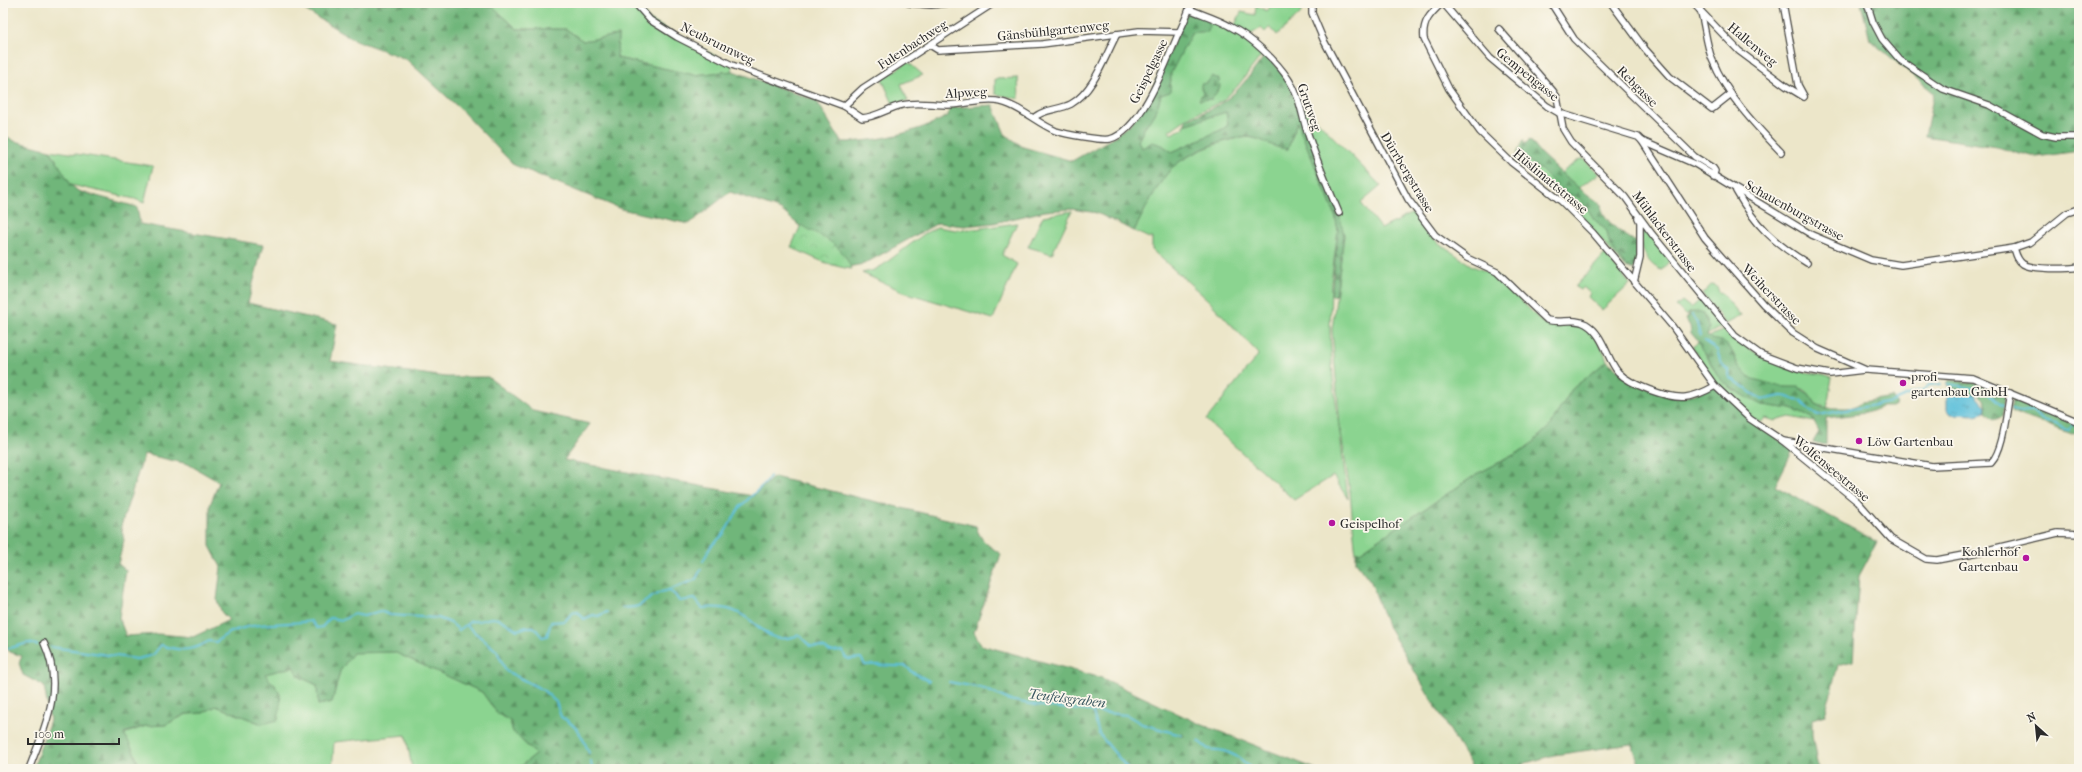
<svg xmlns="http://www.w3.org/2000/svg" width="2082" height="772" viewBox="0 0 2082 772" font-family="'IM FELL French Canon',serif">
  <defs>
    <pattern id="forest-firs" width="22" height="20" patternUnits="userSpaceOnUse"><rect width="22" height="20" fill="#70b67a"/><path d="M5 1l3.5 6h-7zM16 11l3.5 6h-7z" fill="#5c9464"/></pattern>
    <pattern id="park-crowns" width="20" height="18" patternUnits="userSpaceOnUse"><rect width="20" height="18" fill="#8bd490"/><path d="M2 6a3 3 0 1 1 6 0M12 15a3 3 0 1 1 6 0" fill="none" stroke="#78b67c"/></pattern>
    <pattern id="water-ripples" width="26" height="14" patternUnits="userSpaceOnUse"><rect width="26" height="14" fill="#5cbfda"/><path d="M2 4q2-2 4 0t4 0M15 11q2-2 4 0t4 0" fill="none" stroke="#4c9bb1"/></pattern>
  </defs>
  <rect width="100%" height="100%" fill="#fbf7ec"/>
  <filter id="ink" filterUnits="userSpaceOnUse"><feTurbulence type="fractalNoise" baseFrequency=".025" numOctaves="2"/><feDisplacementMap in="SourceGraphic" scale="8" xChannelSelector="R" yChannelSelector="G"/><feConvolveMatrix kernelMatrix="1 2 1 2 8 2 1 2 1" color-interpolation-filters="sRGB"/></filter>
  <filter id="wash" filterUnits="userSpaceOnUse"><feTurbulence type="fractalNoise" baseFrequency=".012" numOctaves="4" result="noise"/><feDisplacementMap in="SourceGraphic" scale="16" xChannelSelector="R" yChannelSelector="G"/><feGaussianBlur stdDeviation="0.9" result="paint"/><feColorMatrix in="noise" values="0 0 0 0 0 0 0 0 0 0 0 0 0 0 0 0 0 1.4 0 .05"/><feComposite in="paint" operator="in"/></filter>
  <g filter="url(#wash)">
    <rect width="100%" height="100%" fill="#ece6c9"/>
    <g fill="#8bd490" stroke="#5b805e">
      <polygon points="489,3 635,3 650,20 732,65 733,71 694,75 617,58 618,35 583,41 566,29 517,29"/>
      <polygon points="1273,3 1306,3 1300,14 1277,35 1270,27 1265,32 1261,28 1248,36 1234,27 1241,12 1255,15 1256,5 1267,11"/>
      <polygon points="1206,17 1231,26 1264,52 1237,87 1222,101 1189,117 1169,131 1171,134 1184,128 1184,125 1226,112 1228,125 1223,129 1172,152 1162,145 1142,148 1138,141 1146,125 1155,114 1161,95 1165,92 1171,81 1170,73 1191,34 1195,32 1208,31"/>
      <polygon points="908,62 923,75 901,84 908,101 893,104 882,79"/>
      <polygon points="1018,78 1019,99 995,94 995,79"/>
      <path d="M1301 104 1381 186 1361 203 1381 229 1413 213 1436 241 1472 266 1496 275 1544 324C1555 328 1562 324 1572 324 1590 325 1603 346 1607 361L1572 389 1549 427 1527 448 1477 474 1360 552H1356L1355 546 1350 492 1340 427 1332 330 1344 235 1322 175Z"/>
      <path d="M1297 121 1335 215 1338 230 1331 282 1330 332 1333 378 1348 499 1333 476 1294 500 1206 420 1259 354 1207 299 1152 250V238H1149L1134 231C1145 210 1155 188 1170 170 1182 155 1234 134 1254 138 1267 141 1272 148 1288 149Z"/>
      <polygon points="1523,140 1524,144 1522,156 1541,170 1555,184 1569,194 1578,197 1586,206 1594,219 1607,231 1610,246 1628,268 1634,269 1627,269 1570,205 1514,161"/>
      <polygon points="50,150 153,166 144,203 135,199 71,185"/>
      <polygon points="1580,159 1584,159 1599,174 1578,188 1561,173"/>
      <polygon points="1072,211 1052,254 1028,247 1043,216"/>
      <polygon points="1017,223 1002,255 1017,264 993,319 904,292 862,273 874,270 883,265 924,234 937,227 956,230 975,229"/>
      <path d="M1644 229H1646L1670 260 1662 270C1647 266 1636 243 1644 229Z"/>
      <polygon points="1605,254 1630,284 1602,310 1588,297 1590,293 1583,287 1580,290 1575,287"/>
      <polygon points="1714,284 1718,289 1719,293 1721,292 1741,316 1726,324 1702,294 1711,285"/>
      <polygon points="1701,299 1722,326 1707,335 1690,312 1686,316 1676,306 1682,301 1691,308"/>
      <path d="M1724 329C1747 350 1771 364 1802 371 1812 374 1823 373 1832 377L1827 408 1816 404C1804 384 1803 389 1783 387 1773 386 1759 382 1750 378 1738 373 1737 357 1730 348 1724 341 1715 343 1709 337Z"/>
      <path d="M1699 342 1717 375 1732 389 1762 405 1792 409 1812 418 1814 422 1790 417 1775 421 1766 418 1761 422C1738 419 1704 366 1692 347Z"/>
      <polygon points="353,652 394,652 482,692 497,713 510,721 513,732 536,754 517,769 412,769 406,735 334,742 332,769 140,769 134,752 124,734 146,726 165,725 187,714 203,713 216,706 262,724 276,686 264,674 293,667 300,677 317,685 318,705 332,702 340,671"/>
    </g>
    <g fill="url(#forest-firs)" stroke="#4e7052" fill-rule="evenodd">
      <path d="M293 3H489L517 29H566L583 41 618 35 617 58 694 75 733 71 817 101 841 142C876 142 918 132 948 116L949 108 993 105 1005 134 1023 147 1072 161 1111 139 1130 124 1143 108 1189 9 1205 16 1209 24 1208 32H1195L1191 34 1171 73 1170 92 1161 95 1155 114 1146 125 1138 141 1142 148 1152 142 1162 145 1172 152 1223 129 1228 125 1226 112 1184 125 1187 119C1230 104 1239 90 1266 54L1289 80 1339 213 1344 235 1336 295 1331 296 1338 230 1335 215 1297 122 1288 149C1272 148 1267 141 1254 138 1234 133 1182 155 1170 170 1155 188 1145 210 1134 231L1097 213 1072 209 1045 211 994 223 964 226 938 223 864 264 847 267 781 210 730 192 689 224 621 209 514 165 458 107 406 59 355 40Z"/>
      <polygon points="1861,3 2079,3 2079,151 2036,157 1996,147 1925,136 1934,93 1870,40"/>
      <polygon points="1212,76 1219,79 1220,87 1212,99 1199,100 1203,92 1201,88 1201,84 1207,83"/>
      <path d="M3 134 14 141 50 150 71 185 78 191 137 207 140 224 263 245 248 303 337 324 330 361 446 377H488L533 411 590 424 564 460 753 496 774 477 976 526C980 541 989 546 1001 554L974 632 981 645 1102 678 1200 724 1316 769H517L536 754 513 732 510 721 497 713 482 692 394 652 353 653 340 671 332 702 318 705 317 685 300 677 293 667 265 674C282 695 283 691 278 720L262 724 216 706 203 713 186 714 165 725 146 726 124 733 134 752 140 769H33L50 720 44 686 23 675 19 663 22 656 10 652 3 644ZM144 454 188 464 219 482 210 505V546L221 567 217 600 222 613 229 620 193 637 158 634 126 636 119 618 126 570 118 564 124 540 121 526Z"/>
      <path d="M1530 140 1540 153 1573 184 1601 204C1602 221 1623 234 1636 242 1639 250 1640 263 1634 269L1628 268 1610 246 1607 231 1594 219 1586 206 1578 197 1569 194 1555 184 1541 170 1522 156 1523 145Z"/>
      <polygon points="1690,312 1702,312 1709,328 1707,335 1711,339 1722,341 1731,349 1737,364 1749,378 1783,387 1798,387 1809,394 1816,404 1823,408 1852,408 1862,402 1892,397 1897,404 1892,407 1882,407 1866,413 1826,418 1826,445 1813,442 1819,432 1812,418 1792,409 1762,405 1748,398 1724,383 1717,375 1707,355 1702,351 1697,340 1691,333 1690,326 1686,320"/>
      <polygon points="1607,361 1638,385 1686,397 1715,386 1750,419 1793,450 1775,486 1877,542 1859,576 1853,661 1838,665 1825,715 1812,719 1812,735 1818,769 1641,769 1632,744 1554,755 1505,769 1473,769 1387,625 1371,582 1356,562 1356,552 1360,552 1477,474 1527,448 1549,427 1572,389"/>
      <path d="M1949 380 1977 383 2002 395 2005 398 2002 417 1993 420 1986 413C1990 386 1960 395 1947 385Z"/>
      <polygon points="2013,400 2079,425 2079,433 2072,434 2012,412 2010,408"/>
    </g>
    <path fill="url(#park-crowns)" stroke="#5b805e" d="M801 225C823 238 842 243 851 269 829 266 811 257 791 247Z"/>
    <polygon fill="url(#water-ripples)" stroke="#447582" points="1952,390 1974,394 1986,407 1985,412 1976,415 1950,414 1947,410 1947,394"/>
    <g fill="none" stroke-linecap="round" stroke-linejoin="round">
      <g stroke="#5cbfda" stroke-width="2">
        <polyline points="1692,315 1697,323 1700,336"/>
        <path d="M1704 341 1717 350 1721 363 1728 370 1730 378C1742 383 1750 396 1764 399 1770 400 1777 395 1783 396 1789 396 1793 401 1801 401L1810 411 1818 415 1892 402 1917 391 1923 390 1929 385 1941 384"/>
        <path d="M1948 384C1961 386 1975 387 1986 392 1993 395 1997 402 2004 406"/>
        <path d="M2011 408C2021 415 2022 410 2032 411 2037 412 2039 419 2044 421 2052 424 2058 422 2064 429L2069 430 2074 422"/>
        <polyline points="703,561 711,546 723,535 740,507 766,482 770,476"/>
        <polyline points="666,591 692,581 696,579 701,569"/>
        <path d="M622 608C628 607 633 608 638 606 652 599 668 579 679 601L695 599 702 608C717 607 730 607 744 616 765 629 770 646 799 635L810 646 825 648 830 652 843 651 845 657 849 659 861 658 865 665C879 664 892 667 906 666L912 672 929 681"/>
        <path d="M466 625 497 651 506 671 543 690 556 702 561 717C577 725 583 737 589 753"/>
        <path d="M51 647 137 659 153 655 161 645C181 652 192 651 209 641L216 642C240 619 281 626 311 621L317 628 322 627 330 618 343 620 353 614 364 616 380 611 390 615 438 618 451 623 459 630 471 621C481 622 484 619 492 618 502 618 509 625 517 630L527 627H534L542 637 547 636 551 622 565 621 572 613 578 612 584 619 593 615 598 616 607 612"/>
        <polyline points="3,650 28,643 37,645"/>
        <polyline points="949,682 982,688 1009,700 1041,706 1127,715 1142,724 1181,735"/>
        <polyline points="1093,712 1099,734 1128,769"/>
        <polyline points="1198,741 1208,749 1225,751 1238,757 1251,768 1257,769"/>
        <polyline points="591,761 592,769"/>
      </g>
    </g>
  </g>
  <g filter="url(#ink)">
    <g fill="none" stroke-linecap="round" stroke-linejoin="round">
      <g stroke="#484743" stroke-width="8">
        <g id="minor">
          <path d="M635 3 650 20 677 37 732 65 844 106 862 118C877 117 888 108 902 105 918 101 932 105 948 105 963 105 981 99 996 101 1018 104 1036 123 1056 131 1065 134 1101 141 1110 139 1141 131 1166 63 1177 37 1182 26 1188 15 1191 3"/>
          <polyline points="909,3 931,5 948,3"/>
          <path d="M1312 3V13L1323 39 1408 199 1435 235 1467 258 1497 272 1547 320C1560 324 1574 317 1586 324 1604 335 1606 357 1618 372 1630 385 1669 399 1686 397 1696 396 1706 391 1715 386"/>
          <path d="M1442 3C1430 14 1422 22 1424 39L1449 89 1480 132 1511 162 1561 201 1593 233 1672 326 1715 386 1750 419 1783 441 1858 502 1891 539 1926 559 1937 560 1979 552 2058 533 2079 534"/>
          <polyline points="1443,3 1490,58 1547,106 1559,113 1638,137 1642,141 1695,164 1812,235 1871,260 1901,265 2014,248 2031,242 2067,213 2079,209"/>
          <polyline points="1551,3 1574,39 1695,157 1713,168 1715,171 1713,176"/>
          <polyline points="1611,3 1645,49 1670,77 1712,109 1731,94"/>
          <polyline points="1693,3 1739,51 1786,86 1804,97"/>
          <path d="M1698 3C1705 21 1705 41 1712 59 1727 96 1754 124 1781 152"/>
          <polyline points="1783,3 1798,85 1804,96"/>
          <polyline points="1867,3 1873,22 1882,39 1900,60 1943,89 1989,105 2042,134 2056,137 2079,137"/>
          <path d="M1189 9C1203 15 1218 19 1231 27 1251 37 1277 61 1289 80 1299 95 1301 111 1306 128 1315 157 1327 185 1339 213"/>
          <polyline points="1499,29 1553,91 1557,97 1563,129 1571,142 1625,197 1652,234 1735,336 1760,354 1797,368 1830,374 1864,370"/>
          <polyline points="930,45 938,50 991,47 1042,44 1139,31 1179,32"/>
          <polyline points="844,106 863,88 994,3"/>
          <path d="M1034 118C1042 109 1060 110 1071 104 1094 91 1105 56 1117 34"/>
          <polyline points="1642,141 1705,238 1763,304 1793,333 1818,349 1866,370 1973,378 2079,422"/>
          <path d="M1736 191C1755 225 1774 243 1807 263"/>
          <path d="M2014 248C2016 254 2017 260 2023 264 2033 270 2067 269 2079 267"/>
          <polyline points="1634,282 1640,257 1640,222 1638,218"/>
          <path d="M1783 441 1932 466 1991 463C2004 449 2006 413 2010 393"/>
          <path d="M29 769C45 726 65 688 44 643"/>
        </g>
      </g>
      <use href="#minor" stroke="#fff" stroke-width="5.5"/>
    </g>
  </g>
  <g fill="#b5179e" stroke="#fbf7ec" stroke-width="1.5">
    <circle cx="1903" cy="383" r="4"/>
    <circle cx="1859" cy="441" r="4"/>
    <circle cx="1332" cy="523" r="4"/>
    <circle cx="2026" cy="558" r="4"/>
  </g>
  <g text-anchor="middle" stroke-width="3.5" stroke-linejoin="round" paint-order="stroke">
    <g font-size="13" fill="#2b2b2b" stroke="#fbf7ec">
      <text transform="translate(1053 30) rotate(-6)" y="5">Gänsbühlgartenweg</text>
      <text transform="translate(718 43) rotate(26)" y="5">Neubrunnweg</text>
      <text transform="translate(912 44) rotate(-33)" y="5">Fulenbachweg</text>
      <text transform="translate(1753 44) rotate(40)" y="5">Hallenweg</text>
      <text transform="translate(1148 71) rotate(-64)" y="5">Geispelgasse</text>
      <text transform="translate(1528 74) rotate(39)" y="5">Gempengasse</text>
      <text transform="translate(1638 86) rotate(45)" y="5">Rebgasse</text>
      <text transform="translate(966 92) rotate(-3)" y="5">Alpweg</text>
      <text transform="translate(1310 107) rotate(71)" y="5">Grutweg</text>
      <text transform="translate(1408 172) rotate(59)" y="5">Dürrbergstrasse</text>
      <text transform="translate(1551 181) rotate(40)" y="5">Hüslimattstrasse</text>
      <text transform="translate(1795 210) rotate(29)" y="5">Schauenburgstrasse</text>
      <text transform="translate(1665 231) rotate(53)" y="5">Mühlackerstrasse</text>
      <text transform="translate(1772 294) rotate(46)" y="5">Weiherstrasse</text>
      <text transform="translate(1832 468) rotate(40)" y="5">Wolfenseestrasse</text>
    </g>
    <g font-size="13" fill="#2b2b2b" stroke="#fbf7ec" text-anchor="start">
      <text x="1911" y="381">profi<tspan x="1911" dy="15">gartenbau GmbH</tspan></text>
      <text x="1867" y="446">Löw Gartenbau</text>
      <text x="1340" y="528">Geispelhof</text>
      <text x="2018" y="556" text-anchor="end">Kohlerhof<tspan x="2018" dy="15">Gartenbau</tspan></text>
    </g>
    <g font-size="14" font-style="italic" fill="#3a5760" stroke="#fbf7ec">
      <text transform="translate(1067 698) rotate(7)" y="5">Teufelsgraben</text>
    </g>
  </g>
  <rect width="2082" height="772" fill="none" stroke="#fbf7ec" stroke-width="16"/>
  <g transform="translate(2036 726) rotate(333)" stroke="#fbf7ec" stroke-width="3" paint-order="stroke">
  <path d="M0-3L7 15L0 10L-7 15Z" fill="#2b2b2b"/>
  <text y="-6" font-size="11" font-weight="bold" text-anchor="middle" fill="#2b2b2b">N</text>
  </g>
  <path d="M28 738v6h91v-6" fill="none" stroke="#2b2b2b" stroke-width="2"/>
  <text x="34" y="738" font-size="12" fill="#2b2b2b" stroke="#fbf7ec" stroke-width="3" paint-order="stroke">100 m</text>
</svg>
